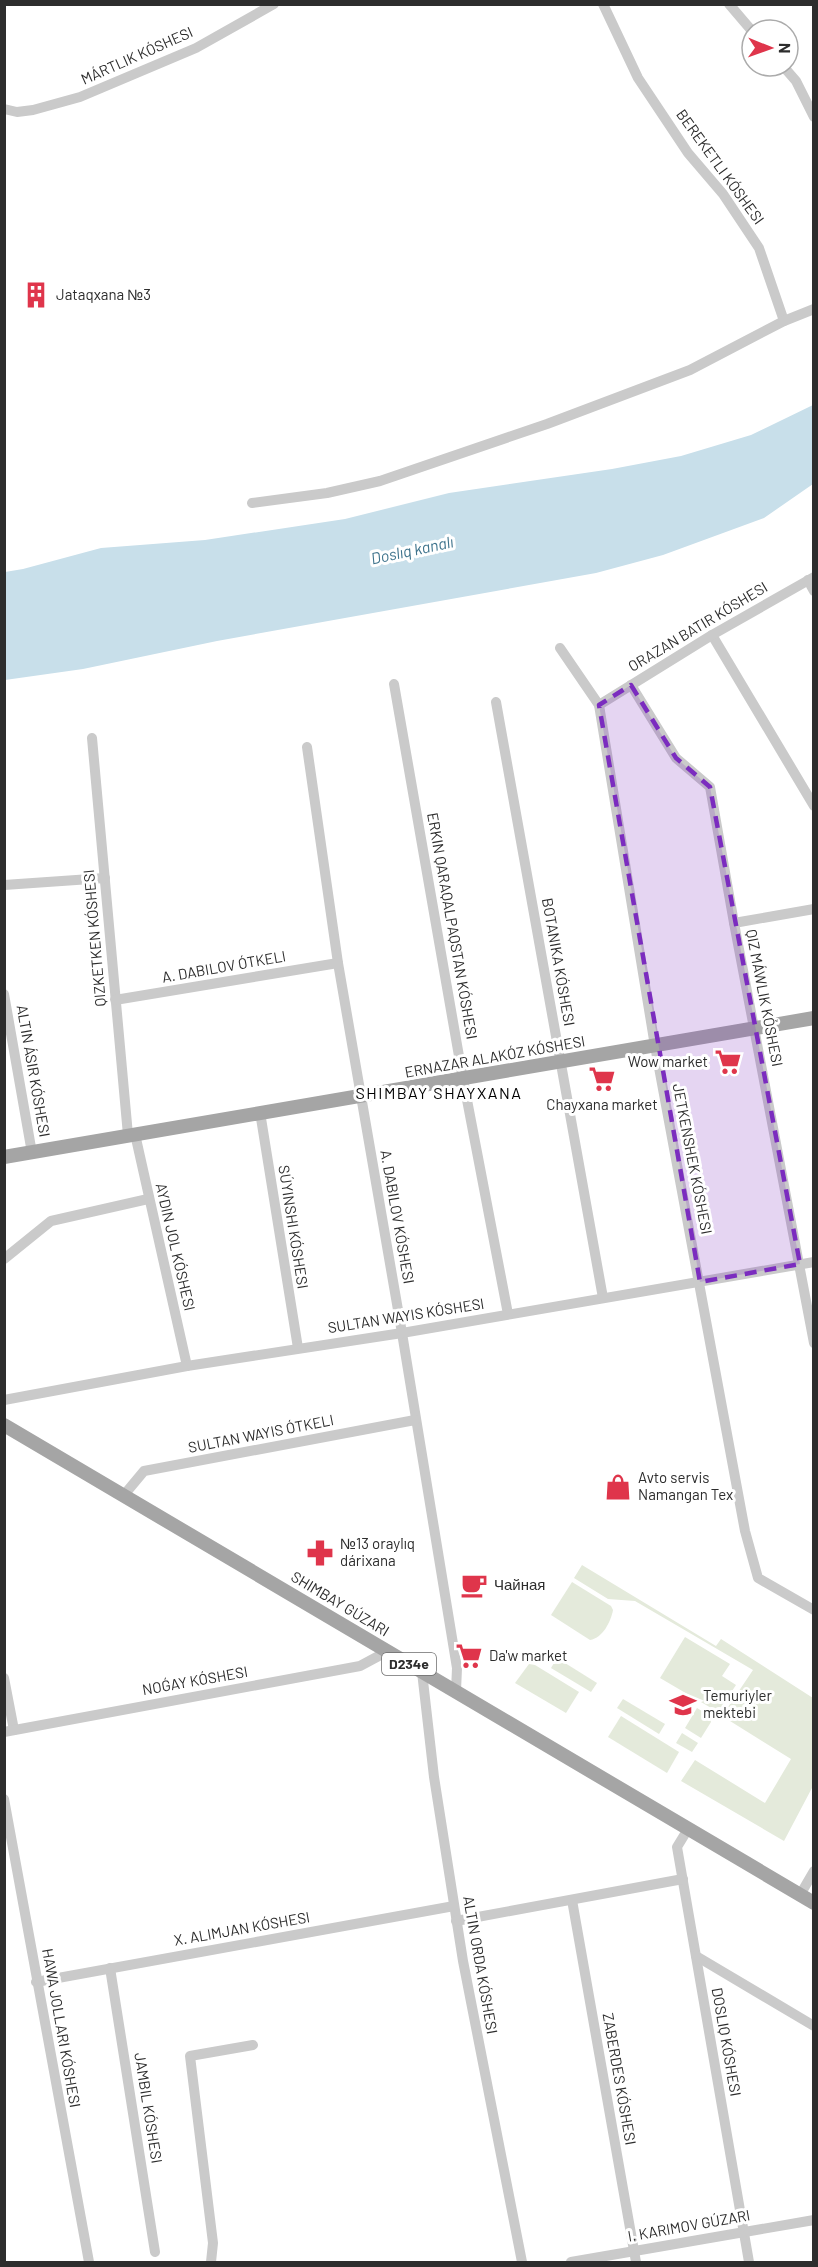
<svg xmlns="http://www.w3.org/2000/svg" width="818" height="2267" viewBox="0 0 818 2267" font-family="Barlow,sans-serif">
  <rect width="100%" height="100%" fill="#fff"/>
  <g fill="#e4eadb">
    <polygon points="582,1565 716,1646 721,1639 813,1698 813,1786 784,1841 681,1781 695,1760 765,1803 791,1759 722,1716 753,1670 635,1601 608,1599 574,1578"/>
    <path d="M572 1582 611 1606 613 1610C611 1621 603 1638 590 1640L551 1615Z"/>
    <polygon points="685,1637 730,1664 722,1676 736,1685 718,1712 660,1678"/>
    <polygon points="557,1658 597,1683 591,1692 551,1668"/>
    <polygon points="529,1664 535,1665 579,1692 566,1713 515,1683"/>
    <polygon points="623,1699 665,1724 659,1734 617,1708"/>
    <polygon points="697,1708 710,1716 711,1722 701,1738 685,1728"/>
    <polygon points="621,1716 679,1752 667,1773 608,1737"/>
    <polygon points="682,1733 698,1743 692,1752 676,1743"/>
  </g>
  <polygon fill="#c8dfea" points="813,405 813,484 764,518 663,555 596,573 217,641 83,669 5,680 5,572 23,569 101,548 205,540 345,519 449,493 612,469 681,456 751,435"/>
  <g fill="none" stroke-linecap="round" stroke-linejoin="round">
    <g stroke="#cacaca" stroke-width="10">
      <polyline points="603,4 638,78 688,153 723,194 759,248 784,321"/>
      <polyline points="729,4 752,31"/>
      <polyline points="783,66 796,81 814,117"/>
      <polyline points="4,109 17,112 33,110 80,97 196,48 274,4"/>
      <polyline points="252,503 327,493 380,481 547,424 690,370 784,321 814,309"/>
      <polyline points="808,580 814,591"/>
      <polyline points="712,635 814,806"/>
      <polyline points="560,648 599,705 655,1046 745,1531 758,1578 814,1610"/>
      <polyline points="394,684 463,1079 508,1314"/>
      <polyline points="631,685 676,758 710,787 734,923 814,1343"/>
      <polyline points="496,702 603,1298"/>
      <polyline points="599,705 712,635 814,577"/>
      <polyline points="92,738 128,1135"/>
      <polyline points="307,747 338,963 402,1333 457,1668 456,1691"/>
      <polyline points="4,885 105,878"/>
      <polyline points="734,923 814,909"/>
      <polyline points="4,994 32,1153"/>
      <polyline points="115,1000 338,963"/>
      <polyline points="260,1112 298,1348"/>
      <polyline points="135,1134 187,1366"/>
      <polyline points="4,1259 51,1221 148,1199"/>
      <polyline points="4,1400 187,1366 402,1333 814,1262"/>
      <polyline points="124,1495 144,1471 415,1420"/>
      <polyline points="422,1672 434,1777 463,1961 522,2262"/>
      <polyline points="4,1678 14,1730"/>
      <polyline points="4,1732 360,1666 388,1651"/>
      <polyline points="4,1799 89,2262"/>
      <polyline points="688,1829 677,1847 749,2262"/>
      <polyline points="800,1895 814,1871"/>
      <polyline points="572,1900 636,2262"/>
      <polyline points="456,1921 683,1879"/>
      <polyline points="696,1956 814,2026"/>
      <polyline points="110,1968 155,2252"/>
      <polyline points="36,1982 454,1906"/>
      <polyline points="211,2262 213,2243 190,2056 253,2045"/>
      <polyline points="571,2262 814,2220"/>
    </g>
    <g stroke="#a5a5a5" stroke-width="14">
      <path d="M4 1157C274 1110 544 1064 814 1018"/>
      <polyline points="4,1425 814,1903"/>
    </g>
  </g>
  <path fill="#7b2cbf" fill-opacity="0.2" stroke="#7b2cbf" stroke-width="4.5" stroke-dasharray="12 8" stroke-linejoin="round" d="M631 685 676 758 710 787 800 1264 700 1282 599 705Z"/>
  <defs>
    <g id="building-bare" transform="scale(2.07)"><path d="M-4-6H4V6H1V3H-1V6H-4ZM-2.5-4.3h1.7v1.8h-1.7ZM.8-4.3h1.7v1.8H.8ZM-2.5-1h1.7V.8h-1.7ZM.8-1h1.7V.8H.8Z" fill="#df354b" stroke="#fff" stroke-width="2.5" paint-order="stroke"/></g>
    <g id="supermarket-bare" transform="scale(2.07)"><path d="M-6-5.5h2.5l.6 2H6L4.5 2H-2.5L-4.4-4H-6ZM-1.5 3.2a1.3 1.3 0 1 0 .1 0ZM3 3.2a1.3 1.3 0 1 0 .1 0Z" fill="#df354b" stroke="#fff" stroke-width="2.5" paint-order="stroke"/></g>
    <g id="shop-bare" transform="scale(2.07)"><path d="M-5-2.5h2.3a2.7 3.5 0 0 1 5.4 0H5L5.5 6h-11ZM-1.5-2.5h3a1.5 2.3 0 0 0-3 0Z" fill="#df354b" stroke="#fff" stroke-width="2.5" paint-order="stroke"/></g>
    <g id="pharmacy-bare" transform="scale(2.07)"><path d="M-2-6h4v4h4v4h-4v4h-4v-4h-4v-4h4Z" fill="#df354b" stroke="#fff" stroke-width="2.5" paint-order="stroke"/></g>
    <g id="cafe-bare" transform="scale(2.07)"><path d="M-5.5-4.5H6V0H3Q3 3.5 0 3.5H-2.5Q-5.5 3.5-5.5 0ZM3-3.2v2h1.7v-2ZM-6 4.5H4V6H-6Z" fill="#df354b" stroke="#fff" stroke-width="2.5" paint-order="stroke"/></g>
    <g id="school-bare" transform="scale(2.07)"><path d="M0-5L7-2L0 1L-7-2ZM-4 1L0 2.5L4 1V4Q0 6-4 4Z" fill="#df354b" stroke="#fff" stroke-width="2.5" paint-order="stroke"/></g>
  </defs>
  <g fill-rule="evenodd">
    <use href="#building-bare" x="36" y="295"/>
    <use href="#supermarket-bare" x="728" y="1062"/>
    <use href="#supermarket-bare" x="602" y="1079"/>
    <use href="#shop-bare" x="618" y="1487"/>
    <use href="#pharmacy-bare" x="320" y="1553"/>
    <use href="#cafe-bare" x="474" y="1585"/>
    <use href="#supermarket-bare" x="469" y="1656"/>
    <use href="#school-bare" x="683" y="1705"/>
  </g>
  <g text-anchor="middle" stroke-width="6" stroke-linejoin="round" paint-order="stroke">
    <rect fill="#fff" stroke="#6c6c6c" stroke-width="1.5" x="382" y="1653" width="54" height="22" rx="4.5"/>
    <g font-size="14" font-weight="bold" fill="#2d2d2d">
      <text x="409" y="1669">D234e</text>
    </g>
    <g font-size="15" fill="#2d2d2d" stroke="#fff">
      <text transform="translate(137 56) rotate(-24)" y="5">MÁRTLIK KÓSHESI</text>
      <text transform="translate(720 167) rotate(54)" y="5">BEREKETLI KÓSHESI</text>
      <text transform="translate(698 627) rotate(-31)" y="5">ORAZAN BATIR KÓSHESI</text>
      <text transform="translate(452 926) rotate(80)" y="5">ERKIN QARAQALPAQSTAN KÓSHESI</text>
      <text transform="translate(95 938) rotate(-95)" y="5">QIZKETKEN KÓSHESI</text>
      <text transform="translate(558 962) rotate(80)" y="5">BOTANIKA KÓSHESI</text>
      <text transform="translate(224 967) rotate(-10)" y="5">A. DABILOV ÓTKELI</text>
      <text transform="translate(764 998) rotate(79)" y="5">QIZ MÁWLIK KÓSHESI</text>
      <text transform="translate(495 1057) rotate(-10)" y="5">ERNAZAR ALAKÓZ KÓSHESI</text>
      <text transform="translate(33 1071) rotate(80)" y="5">ALTIN ÁSIR KÓSHESI</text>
      <text transform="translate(692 1159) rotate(79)" y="5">JETKENSHEK KÓSHESI</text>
      <text transform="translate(397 1217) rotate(80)" y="5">A. DABILOV KÓSHESI</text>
      <text transform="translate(293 1227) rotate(81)" y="5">SÚYINSHI KÓSHESI</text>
      <text transform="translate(175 1247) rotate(77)" y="5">AYDIN JOL KÓSHESI</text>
      <text transform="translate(406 1316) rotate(-9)" y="5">SULTAN WAYIS KÓSHESI</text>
      <text transform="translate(261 1434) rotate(-11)" y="5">SULTAN WAYIS ÓTKELI</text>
      <text transform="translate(340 1604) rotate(31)" y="5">SHIMBAY GÚZARI</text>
      <text transform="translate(195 1681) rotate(-10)" y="5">NOǴAY KÓSHESI</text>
      <text transform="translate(242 1929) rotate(-10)" y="5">X. ALIMJAN KÓSHESI</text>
      <text transform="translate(480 1965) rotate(80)" y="5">ALTIN ORDA KÓSHESI</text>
      <text transform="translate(61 2028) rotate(80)" y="5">HAWA JOLLARI KÓSHESI</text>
      <text transform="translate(726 2042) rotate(80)" y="5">DOSLIQ KÓSHESI</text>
      <text transform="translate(619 2079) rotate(80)" y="5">ZABERDES KÓSHESI</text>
      <text transform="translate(148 2108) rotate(81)" y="5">JAMBIL KÓSHESI</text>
      <text transform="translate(689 2226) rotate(-10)" y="5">I. KARIMOV GÚZARI</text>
    </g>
    <g font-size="15" fill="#2d2d2d" stroke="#fff" text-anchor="start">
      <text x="56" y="300">Jataqxana №3</text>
      <text x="708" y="1067" text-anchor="end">Wow market</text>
      <text x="602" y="1110" text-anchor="middle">Chayxana market</text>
      <text x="638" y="1483">Avto servis<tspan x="638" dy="17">Namangan Tex</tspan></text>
      <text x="340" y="1549">№13 oraylıq<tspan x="340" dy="17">dárixana</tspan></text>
      <text x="494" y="1590">Чайная</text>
      <text x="489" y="1661">Da'w market</text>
      <text x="703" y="1701">Temuriyler<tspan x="703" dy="17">mektebi</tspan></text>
    </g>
    <g font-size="16" font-style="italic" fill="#3e738c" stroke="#fff">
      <text transform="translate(412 550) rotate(-12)" y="6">Doslıq kanalı</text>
    </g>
    <g font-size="16" letter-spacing="1.5" fill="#000" stroke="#fff">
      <text x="439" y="1099">SHIMBAY SHAYXANA</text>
    </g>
  </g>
  <rect width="818" height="2267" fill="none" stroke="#2d2d2d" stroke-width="12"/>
  <g transform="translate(770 48) rotate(91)"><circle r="28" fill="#ffffff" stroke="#ababab" stroke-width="1.5"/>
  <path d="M0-4.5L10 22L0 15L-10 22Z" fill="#df354b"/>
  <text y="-9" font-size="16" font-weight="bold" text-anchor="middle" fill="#2d2d2d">N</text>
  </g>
</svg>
